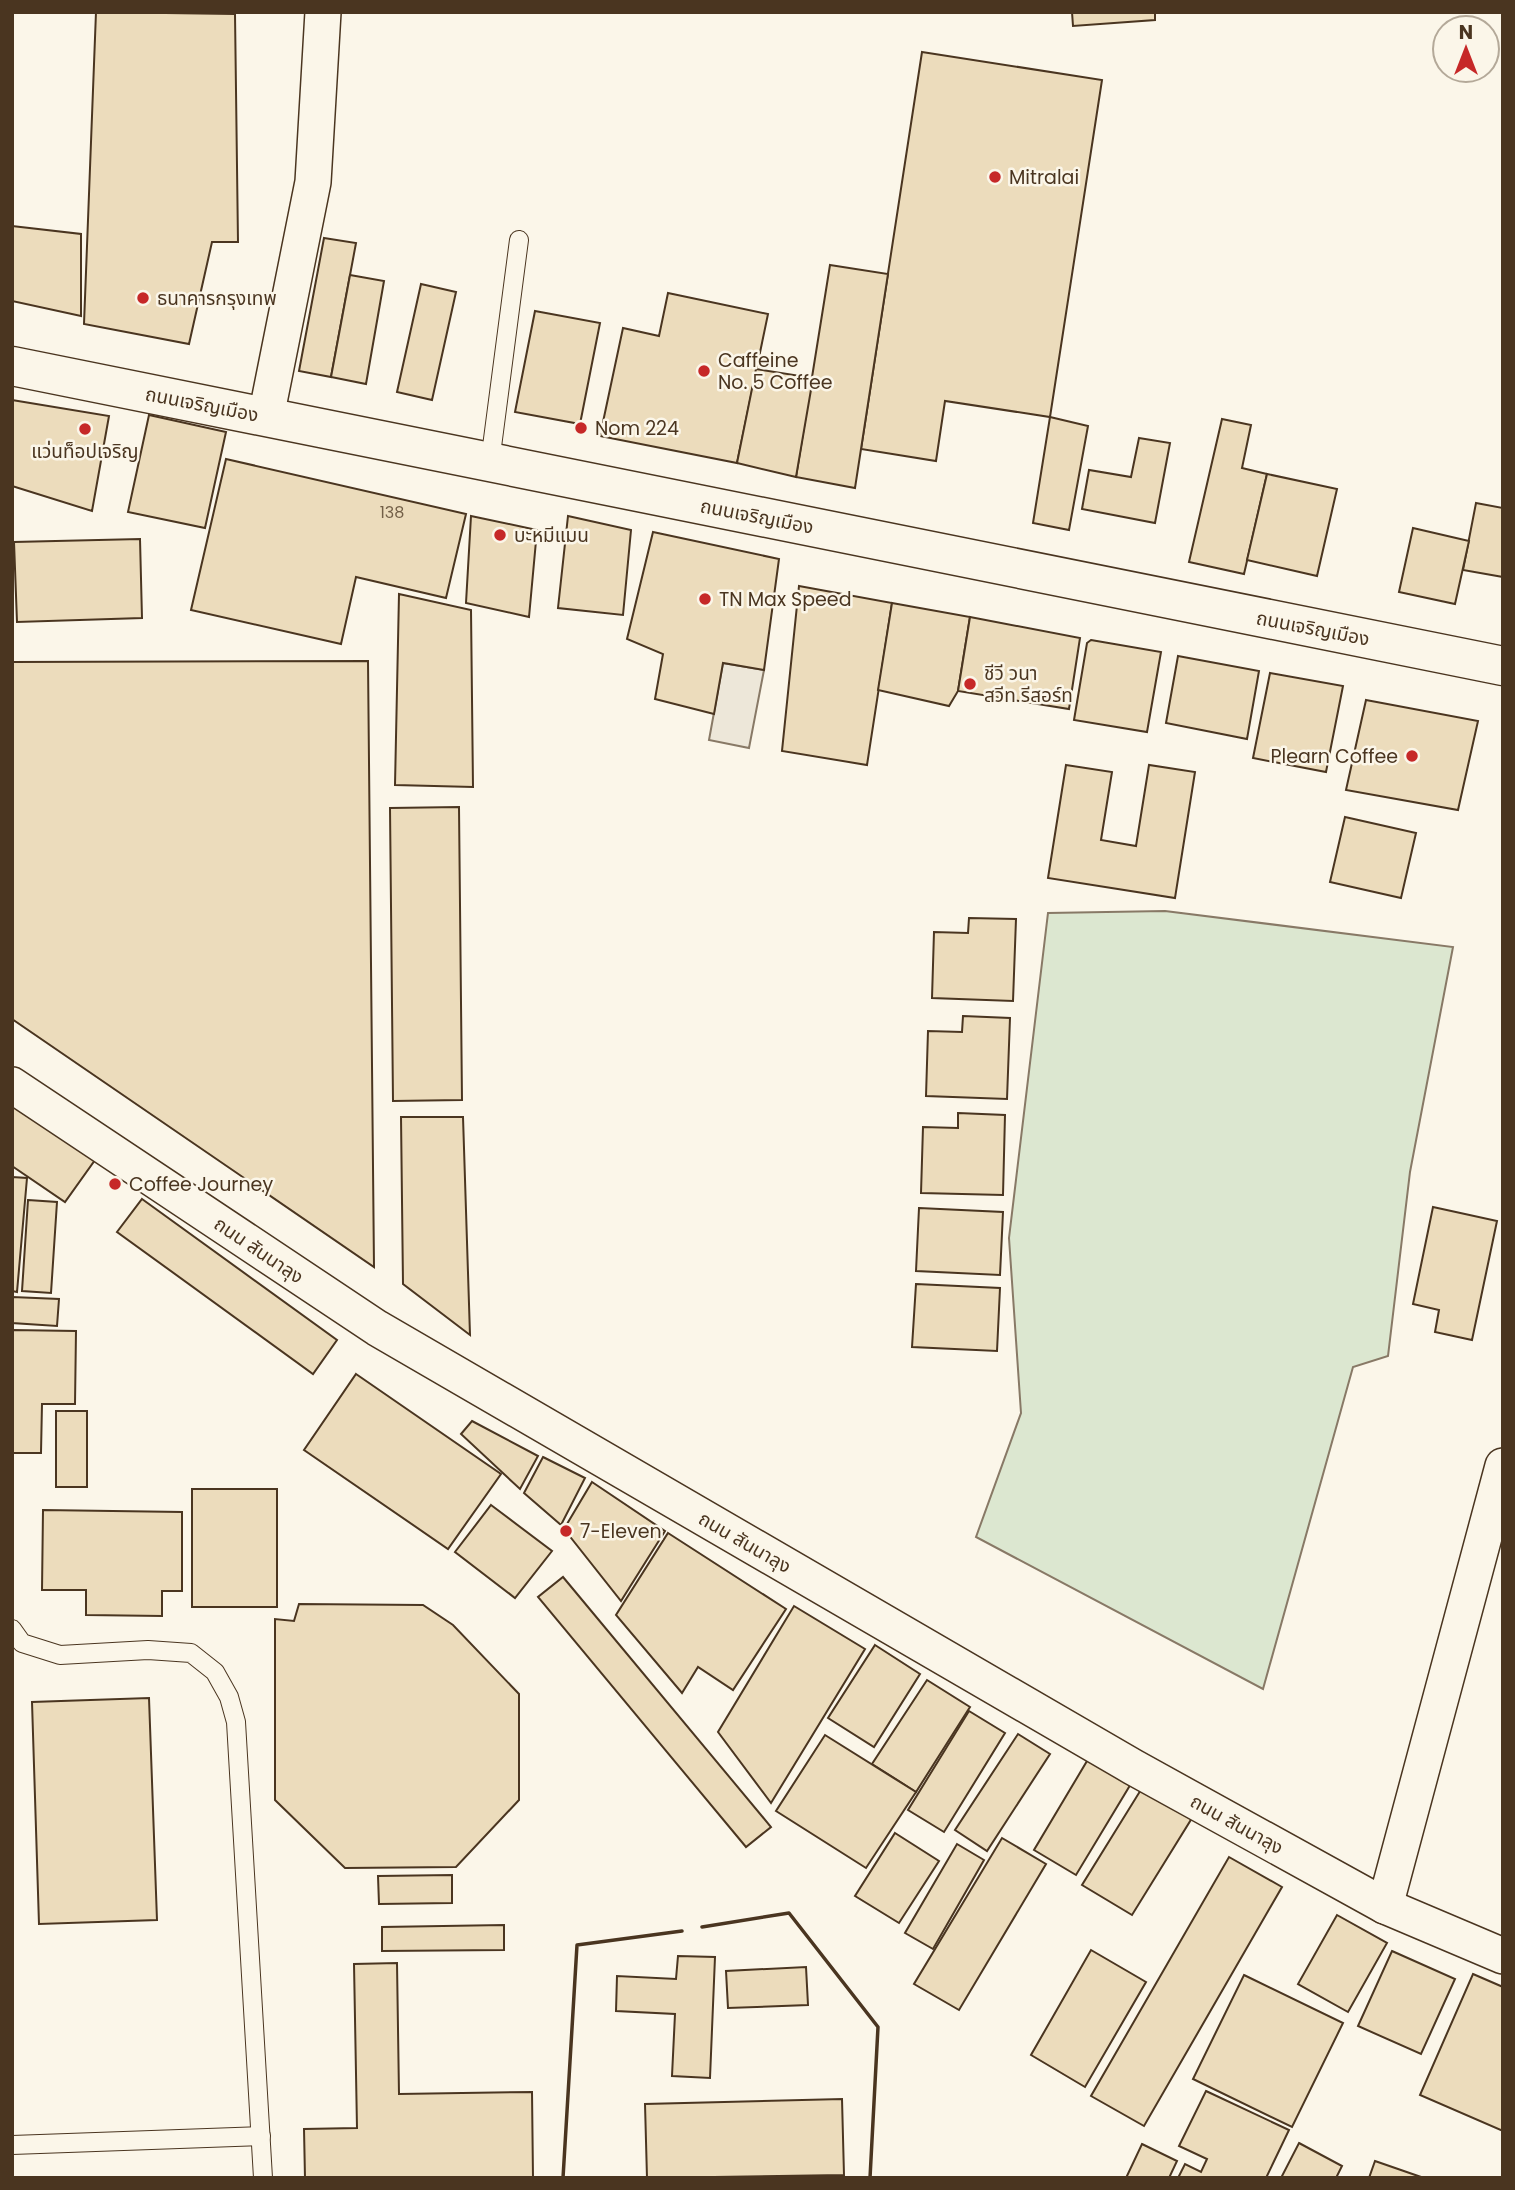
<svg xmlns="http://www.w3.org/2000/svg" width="1515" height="2190" viewBox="0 0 1515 2190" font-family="Poppins,'Noto Sans Thai',sans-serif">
  <rect width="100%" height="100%" fill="#fbf6e9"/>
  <polygon fill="#dce7d0" stroke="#887966" stroke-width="2" points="1165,911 1453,947 1410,1172 1388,1356 1353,1367 1263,1689 976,1537 1021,1413 1009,1238 1048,913"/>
  <polygon fill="#ede7d9" stroke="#887966" stroke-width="2" points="723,663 764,670 749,748 709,740"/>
  <g fill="#ecdcbc" stroke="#4a3520" stroke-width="2">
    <polygon points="96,12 235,14 238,242 212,242 189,344 84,324"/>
    <polygon points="1072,12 1155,12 1155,20 1073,26"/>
    <polygon points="922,52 1102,80 1050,417 945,401 936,461 861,449"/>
    <polygon points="12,226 81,234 81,316 12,301"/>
    <polygon points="324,238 356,243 331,377 299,371"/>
    <polygon points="830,265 888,274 855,488 796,477"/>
    <polygon points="350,275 384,281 366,384 331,377"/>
    <polygon points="421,284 456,292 432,400 397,392"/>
    <polygon points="668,293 768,314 737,463 600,436 623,328 659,336"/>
    <polygon points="535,311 600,323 580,424 515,412"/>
    <polygon points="756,369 813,378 796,477 737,463"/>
    <polygon points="12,400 109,416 92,511 12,486"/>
    <polygon points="149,415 226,432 205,528 128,512"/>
    <polygon points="1050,417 1088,426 1069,530 1033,523"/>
    <polygon points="1222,419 1251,425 1242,468 1267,474 1244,574 1189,562"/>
    <polygon points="1139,438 1170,443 1155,523 1082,509 1089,470 1131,477"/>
    <polygon points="226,459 466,514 446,598 356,577 341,644 191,610"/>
    <polygon points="1267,474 1337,489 1317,576 1247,560"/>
    <polygon points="1476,503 1503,508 1503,577 1463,570"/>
    <polygon points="471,516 537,530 529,617 466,603"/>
    <polygon points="568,516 631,530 623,615 558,608"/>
    <polygon points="1413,528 1469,541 1455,604 1399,592"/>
    <polygon points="653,532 779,559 764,670 723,663 714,714 655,699 663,654 627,639"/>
    <polygon points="140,539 142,618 17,622 14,542"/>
    <polygon points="799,586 892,603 867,765 782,751"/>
    <polygon points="399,594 471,610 473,787 395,785"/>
    <polygon points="892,603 970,617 958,691 949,706 878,690"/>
    <polygon points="970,617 1080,638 1069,709 958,691"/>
    <polygon points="1091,640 1161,652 1147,732 1074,720 1087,643"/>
    <polygon points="1178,656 1259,671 1247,739 1166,723"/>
    <polygon points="368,661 374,1267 12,1019 12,662"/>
    <polygon points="1270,673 1343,686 1326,772 1253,758"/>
    <polygon points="1366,700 1478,721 1458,810 1346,790"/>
    <polygon points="1066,765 1112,772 1101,840 1136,846 1149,765 1195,772 1175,898 1048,878"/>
    <polygon points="459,807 462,1100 393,1101 390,808"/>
    <polygon points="1345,817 1416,833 1401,898 1330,882"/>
    <polygon points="969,918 1016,919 1013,1001 932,998 934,932 968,933"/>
    <polygon points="963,1016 1010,1018 1007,1099 926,1096 928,1031 962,1032"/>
    <polygon points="12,1092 100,1153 65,1202 12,1166"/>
    <polygon points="958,1113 1005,1115 1003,1195 921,1193 923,1127 958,1128"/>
    <polygon points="401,1117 463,1117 470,1335 403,1284"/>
    <polygon points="12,1177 27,1178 17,1292 12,1291"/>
    <polygon points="142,1199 337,1340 313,1374 117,1232"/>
    <polygon points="28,1200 57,1202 51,1293 22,1291"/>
    <polygon points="1433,1207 1497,1221 1472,1340 1435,1332 1439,1310 1413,1304"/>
    <polygon points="919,1208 1003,1212 1000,1275 916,1271"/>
    <polygon points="916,1284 1000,1288 997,1351 912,1347"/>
    <polygon points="12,1297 59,1299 57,1326 12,1323"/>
    <polygon points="12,1330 76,1331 75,1404 42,1404 41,1453 12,1453"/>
    <polygon points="356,1374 501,1474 448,1549 304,1450"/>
    <rect x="56" y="1411" width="31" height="76"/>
    <polygon points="472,1421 538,1456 520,1489 461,1434"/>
    <polygon points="543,1457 585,1478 561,1525 524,1493"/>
    <polygon points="592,1482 665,1531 621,1601 564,1529"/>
    <rect x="192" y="1489" width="85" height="118"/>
    <polygon points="491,1505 552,1551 515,1598 455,1552"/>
    <polygon points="43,1510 182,1512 182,1591 162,1591 162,1616 86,1615 86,1590 42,1590"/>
    <polygon points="668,1533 786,1609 733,1690 698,1667 682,1693 616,1615"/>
    <polygon points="563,1577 771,1827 746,1847 538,1597"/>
    <polygon points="299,1604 423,1605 453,1625 519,1694 519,1800 456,1867 345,1868 275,1800 275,1619 294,1621"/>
    <polygon points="794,1606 865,1649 771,1803 718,1732"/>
    <polygon points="875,1645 920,1674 874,1747 828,1718"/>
    <polygon points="927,1680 970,1707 916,1792 872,1764"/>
    <polygon points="149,1698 157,1920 39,1924 32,1702"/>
    <polygon points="969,1711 1005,1733 944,1832 908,1810"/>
    <polygon points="1018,1734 1050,1754 987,1851 955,1830"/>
    <polygon points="825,1735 916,1792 866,1868 776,1811"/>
    <polygon points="1090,1756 1132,1782 1076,1875 1034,1850"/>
    <polygon points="1142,1788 1192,1818 1132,1915 1082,1885"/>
    <polygon points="895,1833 939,1861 899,1923 855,1896"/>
    <polygon points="1002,1838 1046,1864 959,2010 914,1984"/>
    <polygon points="957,1844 984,1860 933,1949 905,1933"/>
    <polygon points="1229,1857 1282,1887 1144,2126 1091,2096"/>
    <polygon points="452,1875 452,1903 379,1904 378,1876"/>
    <polygon points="1337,1915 1387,1943 1348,2012 1298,1984"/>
    <polygon points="504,1925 504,1950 382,1951 382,1927"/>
    <polygon points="1091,1950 1146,1982 1085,2087 1031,2055"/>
    <polygon points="1392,1951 1455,1979 1421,2054 1358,2026"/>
    <polygon points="678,1956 715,1957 710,2078 672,2076 675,2014 616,2011 617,1976 676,1979"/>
    <polygon points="397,1963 399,2094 532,2092 533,2178 305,2178 304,2129 357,2128 354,1964"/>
    <polygon points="806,1967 808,2005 728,2008 726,1971"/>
    <polygon points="1473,1974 1503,1987 1503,2131 1420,2095"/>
    <polygon points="1244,1975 1343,2023 1292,2127 1193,2079"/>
    <polygon points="1206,2091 1289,2130 1266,2178 1178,2178 1185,2164 1201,2172 1207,2159 1179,2146"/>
    <polygon points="842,2099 844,2175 647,2178 645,2104"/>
    <polygon points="1299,2143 1342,2166 1336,2178 1281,2178"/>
    <polygon points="1142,2144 1177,2161 1169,2178 1126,2178"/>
    <polygon points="1375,2161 1424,2178 1369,2178"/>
  </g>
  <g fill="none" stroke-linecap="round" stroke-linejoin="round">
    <g stroke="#4a3520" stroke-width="20">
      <g id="service">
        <polyline points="490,462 519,240"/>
        <polyline points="12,1629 22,1643 60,1655 148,1650 191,1653 215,1672 229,1697 236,1722 263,2178"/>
        <polyline points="12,2145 261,2136"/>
      </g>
    </g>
    <g stroke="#4a3520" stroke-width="38">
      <g id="minor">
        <polyline points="266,417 313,182 323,12"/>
        <polyline points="12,1085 377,1328 1133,1767 1385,1906 1503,1956"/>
        <polyline points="1385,1906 1503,1466"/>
      </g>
    </g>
    <g stroke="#4a3520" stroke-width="41">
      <polyline id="secondary" points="12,366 1503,666"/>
    </g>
    <use href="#service" stroke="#fbf6e9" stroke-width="18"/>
    <use href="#minor" stroke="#fbf6e9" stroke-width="35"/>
    <use href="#secondary" stroke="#fbf6e9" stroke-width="38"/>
    <g stroke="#4a3520" stroke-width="3.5">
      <polyline points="702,1927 789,1913 878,2027 870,2178"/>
      <polyline points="563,2178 577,1945 682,1931"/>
    </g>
  </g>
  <g fill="#c62828" stroke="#fbf6e9" stroke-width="2.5">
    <circle cx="995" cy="177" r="7"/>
    <circle cx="143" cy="298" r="7"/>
    <circle cx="704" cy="371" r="7"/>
    <circle cx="581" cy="428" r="7"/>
    <circle cx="85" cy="429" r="7"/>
    <circle cx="500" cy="535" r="7"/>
    <circle cx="705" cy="599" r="7"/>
    <circle cx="970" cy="684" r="7"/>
    <circle cx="1412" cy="756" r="7"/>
    <circle cx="115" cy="1184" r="7"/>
    <circle cx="566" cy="1531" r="7"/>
  </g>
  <g text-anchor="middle" stroke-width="5" stroke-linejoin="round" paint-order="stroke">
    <g font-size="16" fill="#725f47">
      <text x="392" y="518">138</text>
    </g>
    <g font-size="19" fill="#4a3520" stroke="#fbf6e9" text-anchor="start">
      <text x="1009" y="184">Mitralai</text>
      <text x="157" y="305">ธนาคารกรุงเทพ</text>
      <text x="718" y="367">Caffeine<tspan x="718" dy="22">No. 5 Coffee</tspan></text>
      <text x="595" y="435">Nom 224</text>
      <text x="85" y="458" text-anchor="middle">แว่นท็อปเจริญ</text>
      <text x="514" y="542">บะหมีแมน</text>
      <text x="719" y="606">TN Max Speed</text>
      <text x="984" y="680">ชีวี วนา<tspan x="984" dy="22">สวีท รีสอร์ท</tspan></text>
      <text x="1398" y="763" text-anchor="end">Plearn Coffee</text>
      <text x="129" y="1191">Coffee Journey</text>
      <text x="580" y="1538">7-Eleven</text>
    </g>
    <g font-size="19" fill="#4a3520" stroke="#fbf6e9">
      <text transform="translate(202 404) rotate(11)" y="7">ถนนเจริญเมือง</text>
      <text transform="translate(757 516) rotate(11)" y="7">ถนนเจริญเมือง</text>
      <text transform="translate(1313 628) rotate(11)" y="7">ถนนเจริญเมือง</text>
      <text transform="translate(259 1250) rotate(34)" y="7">ถนน สันนาลุง</text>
      <text transform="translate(745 1542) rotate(30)" y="7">ถนน สันนาลุง</text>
      <text transform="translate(1237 1824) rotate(29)" y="7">ถนน สันนาลุง</text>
    </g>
  </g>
  <rect width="1515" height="2190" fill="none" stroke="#4a3520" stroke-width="28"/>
  <g transform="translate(1466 49)"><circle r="33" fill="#fbf6e9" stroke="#b4a999" stroke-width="2"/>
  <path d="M0-5L12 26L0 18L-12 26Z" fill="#c62828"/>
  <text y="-10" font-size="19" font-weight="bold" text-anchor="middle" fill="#4a3520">N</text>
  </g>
</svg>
